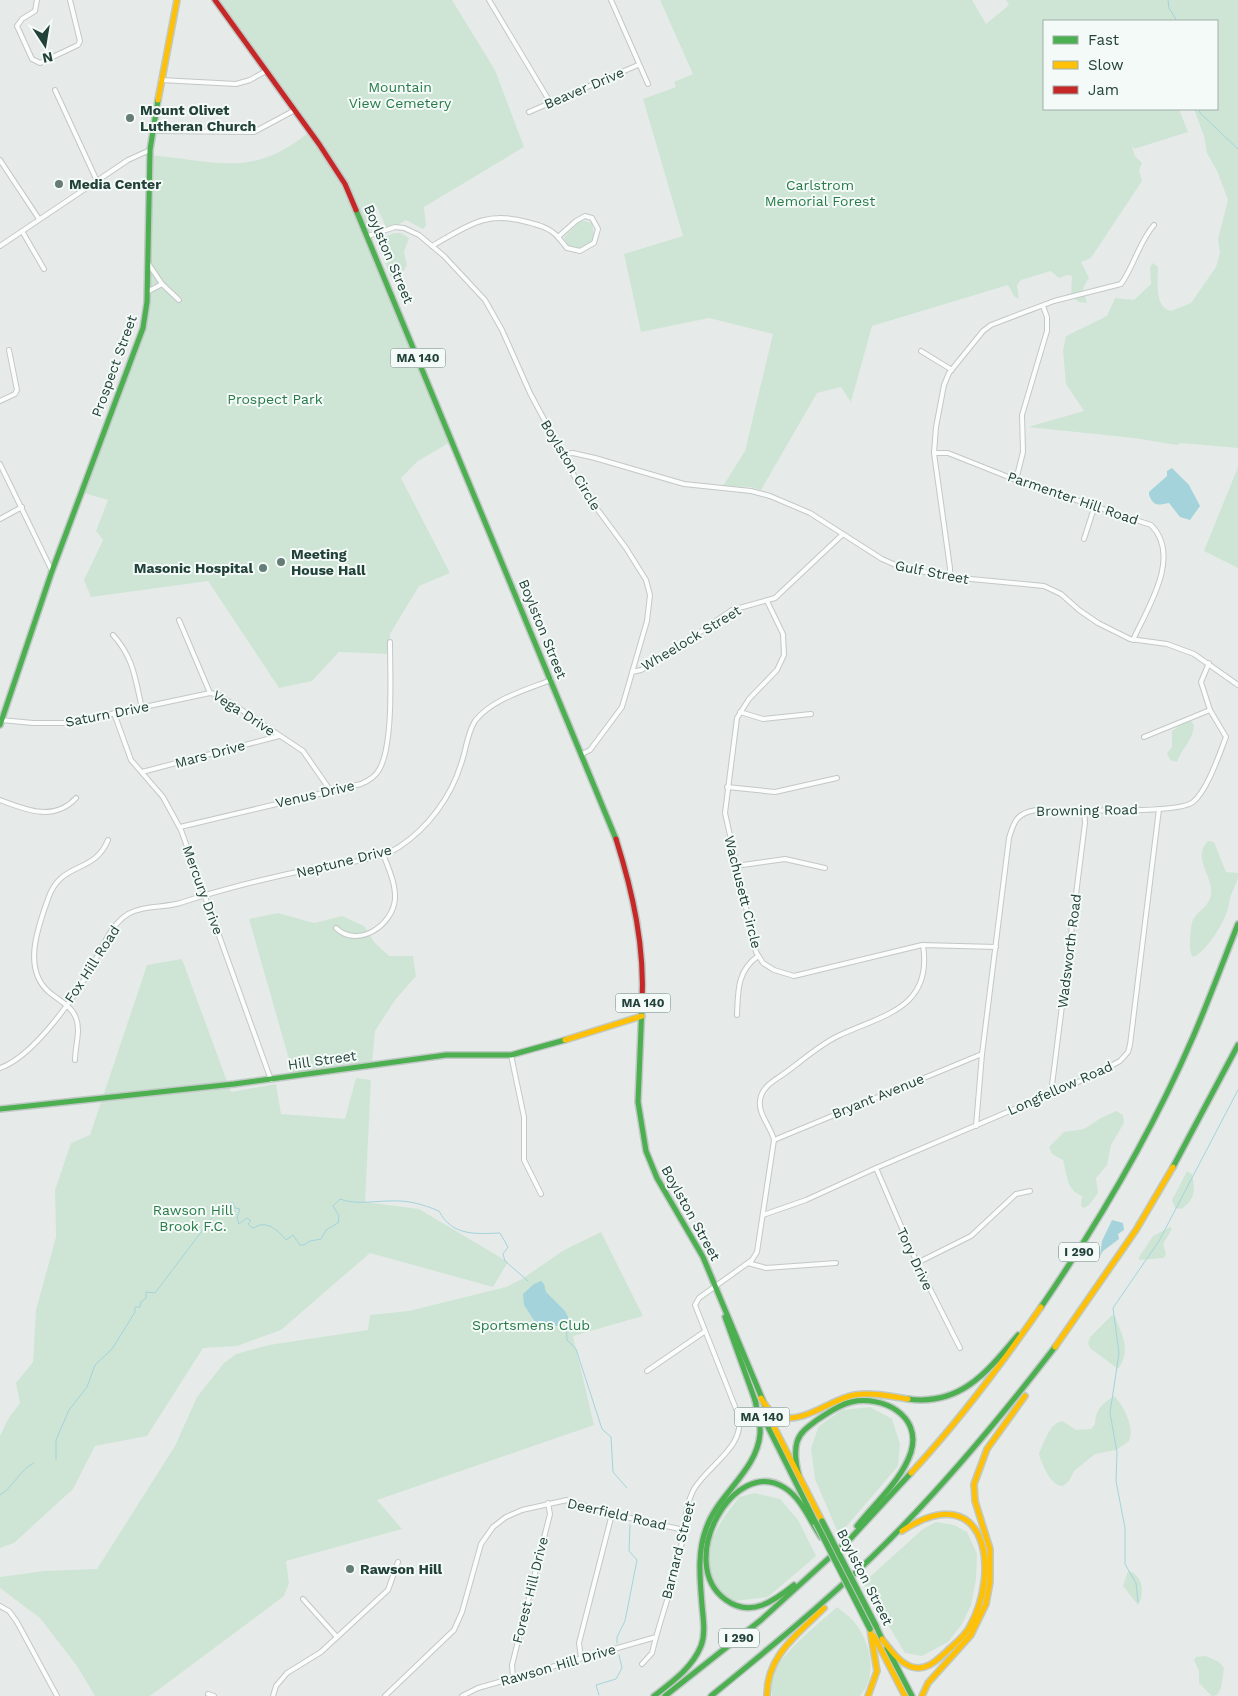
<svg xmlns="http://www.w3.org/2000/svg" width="1238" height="1696" viewBox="0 0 1238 1696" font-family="'Work Sans',sans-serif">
  <rect width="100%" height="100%" fill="#e6ebe9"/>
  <g fill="#cee5d5">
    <path d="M216 0H452L495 70 524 147 424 207 426 226 423 229 406 220 395 227 387 229 376 205 368 236 452 441 418 461 401 478 450 573 419 586 390 634V654L339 652 312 681 279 688 208 581 91 597 84 580 103 540 96 531 108 500 81 492 146 317 150 155C216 161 254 179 310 131Z"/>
    <path d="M660 0H972L986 24 1009 5 1006 0H1238V448L1181 443 1177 445 1134 438 1028 427 1084 411 1066 384 1063 351 1066 336 1107 316 1115 298 1134 300 1151 284 1150 267 1153 263 1158 267C1158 281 1154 307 1171 311L1191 303 1216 267 1220 253 1218 239 1228 200 1217 171 1207 153 1204 136 1194 109H1217V21H1044V109H1179L1188 132 1134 149 1131 143 1135 156 1142 163 1139 170 1142 181 1091 258 1081 262 1089 278 1083 288 1087 303 1079 302 1071 296 1072 276 1068 275 1059 278 1051 271 1021 280 1017 285 1019 299 1014 296 1008 285 872 326 851 402 841 387 817 393 761 490 751 487 723 486 745 451 773 334 709 318 641 332 624 254 683 236 643 99 676 87 674 82 693 74Z"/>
    <path d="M581 220 592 223 594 236 589 245C579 251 567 250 564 237Z"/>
    <polygon points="394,233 401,233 409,238 404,252 407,265 397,282 390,276 380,247 383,238"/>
    <polygon points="1238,467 1238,568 1204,551"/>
    <path d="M1189 719 1194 725C1193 741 1182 748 1177 762L1170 760 1167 753 1172 747V731Z"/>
    <path d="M1208 841 1214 842 1226 872 1238 873C1238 882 1234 887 1231 895 1229 901 1229 908 1226 914 1222 926 1206 952 1193 957 1188 952 1190 927 1193 920 1198 910 1209 907 1211 895 1214 876 1191 858 1208 841Z"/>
    <polygon points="278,913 314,923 342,916 364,926 374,942 389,956 413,956 416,976 395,1000 375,1031 372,1065 294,1077 249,919"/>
    <polygon points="182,959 231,1092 276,1084 281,1114 345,1119 356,1078 371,1080 365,1202 419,1209 508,1262 493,1287 370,1253 281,1330 237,1346 203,1348 147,1436 95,1446 73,1489 14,1543 0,1548 0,1436 8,1419 20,1403 16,1383 33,1362 36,1310 56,1237 55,1190 71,1143 90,1135 147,965"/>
    <path d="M1116 1111 1123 1115 1124 1123 1111 1145 1107 1165 1096 1178 1098 1193 1089 1205 1084 1208 1081 1206 1082 1196C1066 1190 1067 1174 1063 1160L1052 1154 1049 1147 1064 1132 1084 1129 1101 1118Z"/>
    <path d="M1187 1171 1192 1174C1195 1190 1196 1199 1181 1209L1175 1208 1172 1200Z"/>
    <polygon points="1170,1227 1172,1229 1163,1244 1166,1254 1164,1258 1139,1260 1139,1257 1153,1236"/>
    <polygon points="601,1232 643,1316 573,1336 594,1425 377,1500 402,1529 286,1561 289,1583 284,1596 150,1696 95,1696 77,1666 40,1618 0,1588 0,1577 44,1571 97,1569 175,1446 197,1397 224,1363 236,1354 269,1345 368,1330 370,1315 409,1311 506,1287 522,1279 564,1250"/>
    <path d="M1112 1315 1115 1316C1122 1336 1132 1350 1118 1369L1090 1348 1088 1343 1090 1337Z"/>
    <path d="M1114 1396C1124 1405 1135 1429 1129 1441L1116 1450 1095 1454 1074 1471 1069 1481 1063 1486C1051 1487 1041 1463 1039 1453 1046 1440 1048 1425 1062 1421L1076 1430 1091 1429 1095 1424C1096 1409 1101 1405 1114 1396Z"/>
    <polygon points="870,1407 892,1419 900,1444 898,1466 839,1535 815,1479 811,1448 819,1426 842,1410"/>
    <polygon points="755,1493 780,1499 798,1520 816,1556 768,1597 734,1601 721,1594 711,1577 709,1556 712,1538 724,1517 739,1497"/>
    <polygon points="936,1522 954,1525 967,1532 977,1554 976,1579 971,1605 962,1624 948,1642 922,1656 905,1653 863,1583 923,1529"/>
    <path d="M1128 1571C1143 1574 1145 1594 1138 1605L1123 1586Z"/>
    <path d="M837 1607C843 1612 851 1617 855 1623 871 1643 878 1676 860 1696H772C772 1693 770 1688 770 1684 772 1659 819 1624 837 1607Z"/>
    <polygon points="1206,1656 1219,1662 1224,1668 1221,1688 1217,1695 1212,1696 1199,1683 1199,1671 1194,1660 1196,1657"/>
  </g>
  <g fill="#a4d3dc">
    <path d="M1172 468 1189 485 1200 506 1190 520 1180 517 1169 503C1158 505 1154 507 1149 495V492L1167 476V471Z"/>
    <polygon points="1112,1220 1123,1223 1124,1230 1118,1234 1119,1239 1103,1251 1100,1256 1102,1241"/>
    <polygon points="541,1281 544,1284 546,1292 565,1311 569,1319 560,1326 537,1325 524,1305 523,1294 534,1284"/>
  </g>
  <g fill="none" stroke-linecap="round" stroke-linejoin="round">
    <g stroke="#a4d3dc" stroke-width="1">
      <polyline points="1168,0 1169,8 1177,21"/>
      <polyline points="1199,109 1200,113 1238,149"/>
      <polyline points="566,1320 567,1340 576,1349 602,1429 611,1437 613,1472 627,1488"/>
      <path d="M56 1459V1440L69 1410 87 1387 95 1365 112 1349 135 1312V1307H140L141 1302 146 1298V1292L155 1293 214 1215 227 1209 231 1203H233L235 1208 240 1209 237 1218 239 1224 247 1218 251 1221 248 1224 252 1228C255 1228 257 1226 260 1225 270 1223 280 1232 286 1240L293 1235 300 1245H304L310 1241 321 1239 326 1230 338 1223 339 1216 333 1206 340 1199C355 1205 373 1201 390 1201 408 1200 422 1204 439 1211 452 1236 475 1234 500 1233L508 1247 503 1254 505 1261 528 1281"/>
      <path d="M0 1495C14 1487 19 1470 34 1463"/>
      <polyline points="1138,1602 1136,1583 1125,1564 1125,1528 1116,1481 1117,1452 1110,1413 1119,1353 1113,1308 1159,1241 1238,1090"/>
      <polyline points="617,1643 617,1637 625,1621 637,1560 629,1551 630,1525"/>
      <polyline points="599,1695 596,1685 616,1679 622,1668 619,1655"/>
    </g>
    <g stroke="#c3c8c6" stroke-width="6">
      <g id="street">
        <polyline points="37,0 35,11 22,19 17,26 32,59 40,63 78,45 80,41 70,0"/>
        <polyline points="489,0 550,102"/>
        <polyline points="611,0 648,84"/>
        <polyline points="161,80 236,84 250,80 266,71"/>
        <polyline points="55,90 97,181"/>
        <polyline points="529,112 638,65"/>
        <polyline points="153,131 254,132 295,110"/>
        <polyline points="0,160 39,219"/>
        <polygon points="585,216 592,218 598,229 594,243 580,251 567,248 558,237 576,221"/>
        <polyline points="22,231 44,269"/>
        <polyline points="368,236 395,227 404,228 419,235 444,256 485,300 502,330 530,393 578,483 626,548 646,580 650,595 647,621 622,707 590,750 582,754"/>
        <polyline points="0,246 128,160 150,150"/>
        <path d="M432 246C466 227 485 210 527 222 539 225 550 228 558 237"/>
        <polyline points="148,263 162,284 179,300"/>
        <polyline points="147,292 162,284"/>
        <polyline points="921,351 952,370"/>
        <polyline points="0,401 15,394 17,390 9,350"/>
        <path d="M934 453H948L1016 480 1151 525C1182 556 1148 607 1133 640"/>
        <polyline points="562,454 573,453 595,458 684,484 751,491 770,496 810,513 882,559 900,567 950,577 1044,586 1061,594 1079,610 1098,623 1130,639 1167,644 1194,654 1238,685"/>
        <polyline points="0,464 52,571"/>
        <polyline points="1016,480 1023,452 1022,415 1047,331 1047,317 1043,306"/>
        <polyline points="0,519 22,507"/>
        <polyline points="1084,539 1095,505"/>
        <path d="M950 577V568L934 453 936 427 944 385 949 373 983 331 991 325 1054 301 1121 284C1134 266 1139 242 1154 225"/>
        <polyline points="767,601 783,634 784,655 777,670 749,699 737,718 725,813 756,952 763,963 774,970 794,976 922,945 996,947"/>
        <polyline points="179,620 210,693 219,695 303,751 330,790"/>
        <path d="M113 635C134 658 135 679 142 708"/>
        <polyline points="632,672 641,670 664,657 732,610 775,598 843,534"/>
        <polyline points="740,712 763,719 811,714"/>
        <polyline points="114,713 131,760 163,797 181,830 271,1080"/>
        <polyline points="1,720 33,723 69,723 210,693"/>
        <polyline points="1144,737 1210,710"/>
        <polyline points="142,772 279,736"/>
        <polyline points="727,787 775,792 837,778"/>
        <path d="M0 800C26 810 54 822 76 798"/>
        <path d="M180 827 361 784C368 781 375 777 379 770 394 744 390 673 390 642"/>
        <polyline points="735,866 785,859 825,868"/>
        <path d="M336 928C358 949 393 925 395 899 396 884 388 867 383 854"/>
        <path d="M737 1015C738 991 737 971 758 956"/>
        <polyline points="511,1055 524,1117 524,1160 541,1194"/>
        <path d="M75 1060C75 1046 81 1031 76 1018 72 1006 58 1000 49 992 22 969 38 927 48 899 61 860 94 875 108 840"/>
        <path d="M0 1068C33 1057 75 997 92 966 102 949 110 925 128 914 144 905 163 908 180 903 223 889 267 878 311 869 336 864 378 861 399 847 428 828 451 797 461 764 466 751 467 733 475 721 492 699 526 690 551 680"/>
        <polyline points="1051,1093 1085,823 1084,810"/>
        <path d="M976 1126 982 1054 1009 838C1014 821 1017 813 1036 810 1063 809 1177 815 1193 802 1207 791 1219 755 1226 737L1210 710 1201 682 1209 663"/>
        <polyline points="774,1140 982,1054"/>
        <polyline points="876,1168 917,1263 960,1348"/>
        <polyline points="763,1215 806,1200 876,1168 1092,1076 1120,1061 1128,1052 1130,1045 1159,809"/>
        <polyline points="748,1263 766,1268 836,1263"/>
        <polyline points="917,1263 971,1236 1016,1194 1030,1191"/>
        <polyline points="647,1371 704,1332"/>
        <polyline points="303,1599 337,1637"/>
        <polyline points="0,1606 9,1611 17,1622 57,1696"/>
        <polyline points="581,1658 579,1643 612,1514"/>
        <path d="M642 1664 652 1653C660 1619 673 1586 680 1553 684 1533 684 1508 694 1489 709 1464 747 1446 738 1414L695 1305 699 1298 752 1260 757 1252 774 1140C771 1127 758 1114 760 1101 761 1087 775 1080 785 1073 802 1061 819 1045 838 1036 882 1015 933 1009 923 945"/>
        <polyline points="513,1677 512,1665 550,1514 548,1503"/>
        <polyline points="208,1694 214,1696"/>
        <polyline points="273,1696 276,1686 287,1673 321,1652 388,1590 398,1562"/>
        <polyline points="385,1696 454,1630 462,1612 481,1544 493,1527 506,1517 522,1510 567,1500 612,1514 684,1530"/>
        <polyline points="462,1696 478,1688 656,1637"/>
      </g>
    </g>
    <g stroke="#c1c9c6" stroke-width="8">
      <g id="fast">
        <polyline points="356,210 616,839"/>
        <polyline points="0,725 52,571 143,328 147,302 150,150 158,100"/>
        <polyline points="642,1004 638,1102 646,1151 657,1178 703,1257 774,1427"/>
        <polyline points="0,1109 234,1084 446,1055 511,1055 565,1040"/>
        <polyline points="1173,1167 1238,1045"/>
        <path d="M1041 1307C1099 1222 1152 1132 1193 1037 1209 1000 1223 962 1238 924"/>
        <polyline points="725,1317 756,1403"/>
        <path d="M908 1399C961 1406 987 1372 1018 1335"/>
        <polyline points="760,1411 815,1521"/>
        <path d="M799 1476C796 1465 794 1453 797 1442 800 1432 809 1426 817 1420 828 1413 838 1405 851 1402 882 1395 922 1415 911 1452 902 1480 875 1503 857 1526"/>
        <path d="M794 1585C774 1601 751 1618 726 1600 674 1563 734 1454 785 1488 802 1499 810 1521 821 1537"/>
        <polyline points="876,1626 882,1639"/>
        <polyline points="887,1648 912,1696"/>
        <path d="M654 1696C672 1682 692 1668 701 1646 706 1633 703 1618 702 1605 700 1579 697 1553 706 1529 717 1495 757 1471 760 1434 761 1422 757 1411 755 1400"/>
        <polyline points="665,1696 761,1620 851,1538 911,1473"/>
        <path d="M711 1696C766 1651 820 1607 871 1558 938 1493 998 1421 1055 1347"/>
      </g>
    </g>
    <g stroke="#c1c9c6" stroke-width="8">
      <g id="slow">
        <polyline points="158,100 177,0"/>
        <polyline points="565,1040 642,1016"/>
        <polyline points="1055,1347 1136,1230 1173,1167"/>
        <path d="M761 1398C784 1442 823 1401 854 1395 872 1392 890 1396 908 1399"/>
        <polyline points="774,1427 822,1521"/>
        <path d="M911 1473C959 1421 1001 1365 1041 1307"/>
        <polyline points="874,1636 905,1696"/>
        <path d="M882 1639C890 1649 899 1663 912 1667 926 1671 936 1661 945 1653 953 1645 963 1638 969 1628 1002 1570 986 1476 902 1531"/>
        <path d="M767 1696C766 1656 798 1634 824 1608"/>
        <polyline points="868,1696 877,1671 870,1629"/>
        <polyline points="922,1696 928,1683 971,1635 986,1604 990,1582 990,1549 975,1501 974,1484 987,1449 1025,1396"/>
      </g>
    </g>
    <g stroke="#c1c9c6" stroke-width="8">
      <g id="jam">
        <polyline points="215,0 319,144 345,184 356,210"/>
        <path d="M616 839C633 893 645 947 642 1004"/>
      </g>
    </g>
    <use href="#street" stroke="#fbfcfc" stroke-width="4"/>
    <use href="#fast" stroke="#4caf50" stroke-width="5"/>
    <use href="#slow" stroke="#ffc107" stroke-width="5"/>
    <use href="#jam" stroke="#c62828" stroke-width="5"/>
    <g stroke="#bdc7c4" stroke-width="8" stroke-linecap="butt">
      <g id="fast-bridge">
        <polyline points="822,1521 876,1626"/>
        <polyline points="816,1523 870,1629"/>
      </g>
    </g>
    <use href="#fast-bridge" stroke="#4caf50" stroke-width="5.5"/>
  </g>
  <g fill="#667c77" stroke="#f4faf7" stroke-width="2">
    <circle cx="130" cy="118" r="5"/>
    <circle cx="59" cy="184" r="5"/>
    <circle cx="281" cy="562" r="5"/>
    <circle cx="263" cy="568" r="5"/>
    <circle cx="350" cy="1569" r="5"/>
  </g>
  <g text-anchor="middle" stroke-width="4" stroke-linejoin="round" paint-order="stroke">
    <g fill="#f4faf7" stroke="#607872" stroke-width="1">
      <rect x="390.5" y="348.5" width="55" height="19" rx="4"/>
      <rect x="615.5" y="993.5" width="55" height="19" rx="4"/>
      <rect x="1059" y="1242.5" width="40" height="19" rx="4"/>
      <rect x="734.5" y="1407.5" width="55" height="19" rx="4"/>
      <rect x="719" y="1628.5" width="40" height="19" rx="4"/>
    </g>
    <g font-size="12" font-weight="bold" fill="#214139">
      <text x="418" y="362">MA 140</text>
      <text x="643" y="1007">MA 140</text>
      <text x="1079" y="1256">I 290</text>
      <text x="762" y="1421">MA 140</text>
      <text x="739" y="1642">I 290</text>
    </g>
    <g font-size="14" fill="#287b49" stroke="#f4faf7">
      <text x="400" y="92">Mountain<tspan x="400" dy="16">View Cemetery</tspan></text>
      <text x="820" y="190">Carlstrom<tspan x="820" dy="16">Memorial Forest</tspan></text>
      <text x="275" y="404">Prospect Park</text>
      <text x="193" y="1215">Rawson Hill<tspan x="193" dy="16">Brook F.C.</tspan></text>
      <text x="531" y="1330">Sportsmens Club</text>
    </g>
    <g font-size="14" fill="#214139" stroke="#f4faf7">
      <text transform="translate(584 88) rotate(-23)" y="5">Beaver Drive</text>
      <text transform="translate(389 254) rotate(67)" y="5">Boylston Street</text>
      <text transform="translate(114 366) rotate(-70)" y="5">Prospect Street</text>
      <text transform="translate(571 465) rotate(59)" y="5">Boylston Circle</text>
      <text transform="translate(1073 498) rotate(19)" y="5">Parmenter Hill Road</text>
      <text transform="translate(932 572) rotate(11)" y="5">Gulf Street</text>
      <text transform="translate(543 629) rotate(68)" y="5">Boylston Street</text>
      <text transform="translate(691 638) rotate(-31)" y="5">Wheelock Street</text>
      <text transform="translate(244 713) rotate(33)" y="5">Vega Drive</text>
      <text transform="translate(107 714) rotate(-11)" y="5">Saturn Drive</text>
      <text transform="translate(210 754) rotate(-15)" y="5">Mars Drive</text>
      <text transform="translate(315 794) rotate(-13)" y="5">Venus Drive</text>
      <text transform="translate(1087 810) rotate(-1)" y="5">Browning Road</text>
      <text transform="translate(344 861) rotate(-14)" y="5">Neptune Drive</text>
      <text transform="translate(203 890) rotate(70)" y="5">Mercury Drive</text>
      <text transform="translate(743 892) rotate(76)" y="5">Wachusett Circle</text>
      <text transform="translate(1069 951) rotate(-83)" y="5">Wadsworth Road</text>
      <text transform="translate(92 964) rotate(-57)" y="5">Fox Hill Road</text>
      <text transform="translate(322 1060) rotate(-8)" y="5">Hill Street</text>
      <text transform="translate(1060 1088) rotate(-24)" y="5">Longfellow Road</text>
      <text transform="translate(878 1096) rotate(-22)" y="5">Bryant Avenue</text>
      <text transform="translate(691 1213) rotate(61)" y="5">Boylston Street</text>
      <text transform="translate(915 1259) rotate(65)" y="5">Tory Drive</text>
      <text transform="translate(617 1514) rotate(13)" y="5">Deerfield Road</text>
      <text transform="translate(678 1550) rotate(-76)" y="5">Barnard Street</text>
      <text transform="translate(865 1577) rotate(63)" y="5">Boylston Street</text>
      <text transform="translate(530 1590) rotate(-76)" y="5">Forest Hill Drive</text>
      <text transform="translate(558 1665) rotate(-16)" y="5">Rawson Hill Drive</text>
    </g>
    <g font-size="14" font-weight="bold" fill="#214139" stroke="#f4faf7" text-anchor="start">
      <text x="140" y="115">Mount Olivet<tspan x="140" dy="16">Lutheran Church</tspan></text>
      <text x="69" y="189">Media Center</text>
      <text x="291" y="559">Meeting<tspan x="291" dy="16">House Hall</tspan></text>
      <text x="253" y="573" text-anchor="end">Masonic Hospital</text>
      <text x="360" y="1574">Rawson Hill</text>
    </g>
  </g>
  <rect x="1043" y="20" width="175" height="90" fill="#f4faf7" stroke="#a0b0ab"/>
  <rect x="1053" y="36" width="25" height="8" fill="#4caf50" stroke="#a0b0ab"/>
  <text x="1088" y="45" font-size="15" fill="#214139">Fast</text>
  <rect x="1053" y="61" width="25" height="8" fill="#ffc107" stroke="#a0b0ab"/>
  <text x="1088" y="70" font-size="15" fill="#214139">Slow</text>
  <rect x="1053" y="86" width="25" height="8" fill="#c62828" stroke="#a0b0ab"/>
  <text x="1088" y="95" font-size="15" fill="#214139">Jam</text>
  <g transform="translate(45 45) rotate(168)" stroke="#f4faf7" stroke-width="4" paint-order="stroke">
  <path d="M0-4L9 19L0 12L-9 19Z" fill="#214139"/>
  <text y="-8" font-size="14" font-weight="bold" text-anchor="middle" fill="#214139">N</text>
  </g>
</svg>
